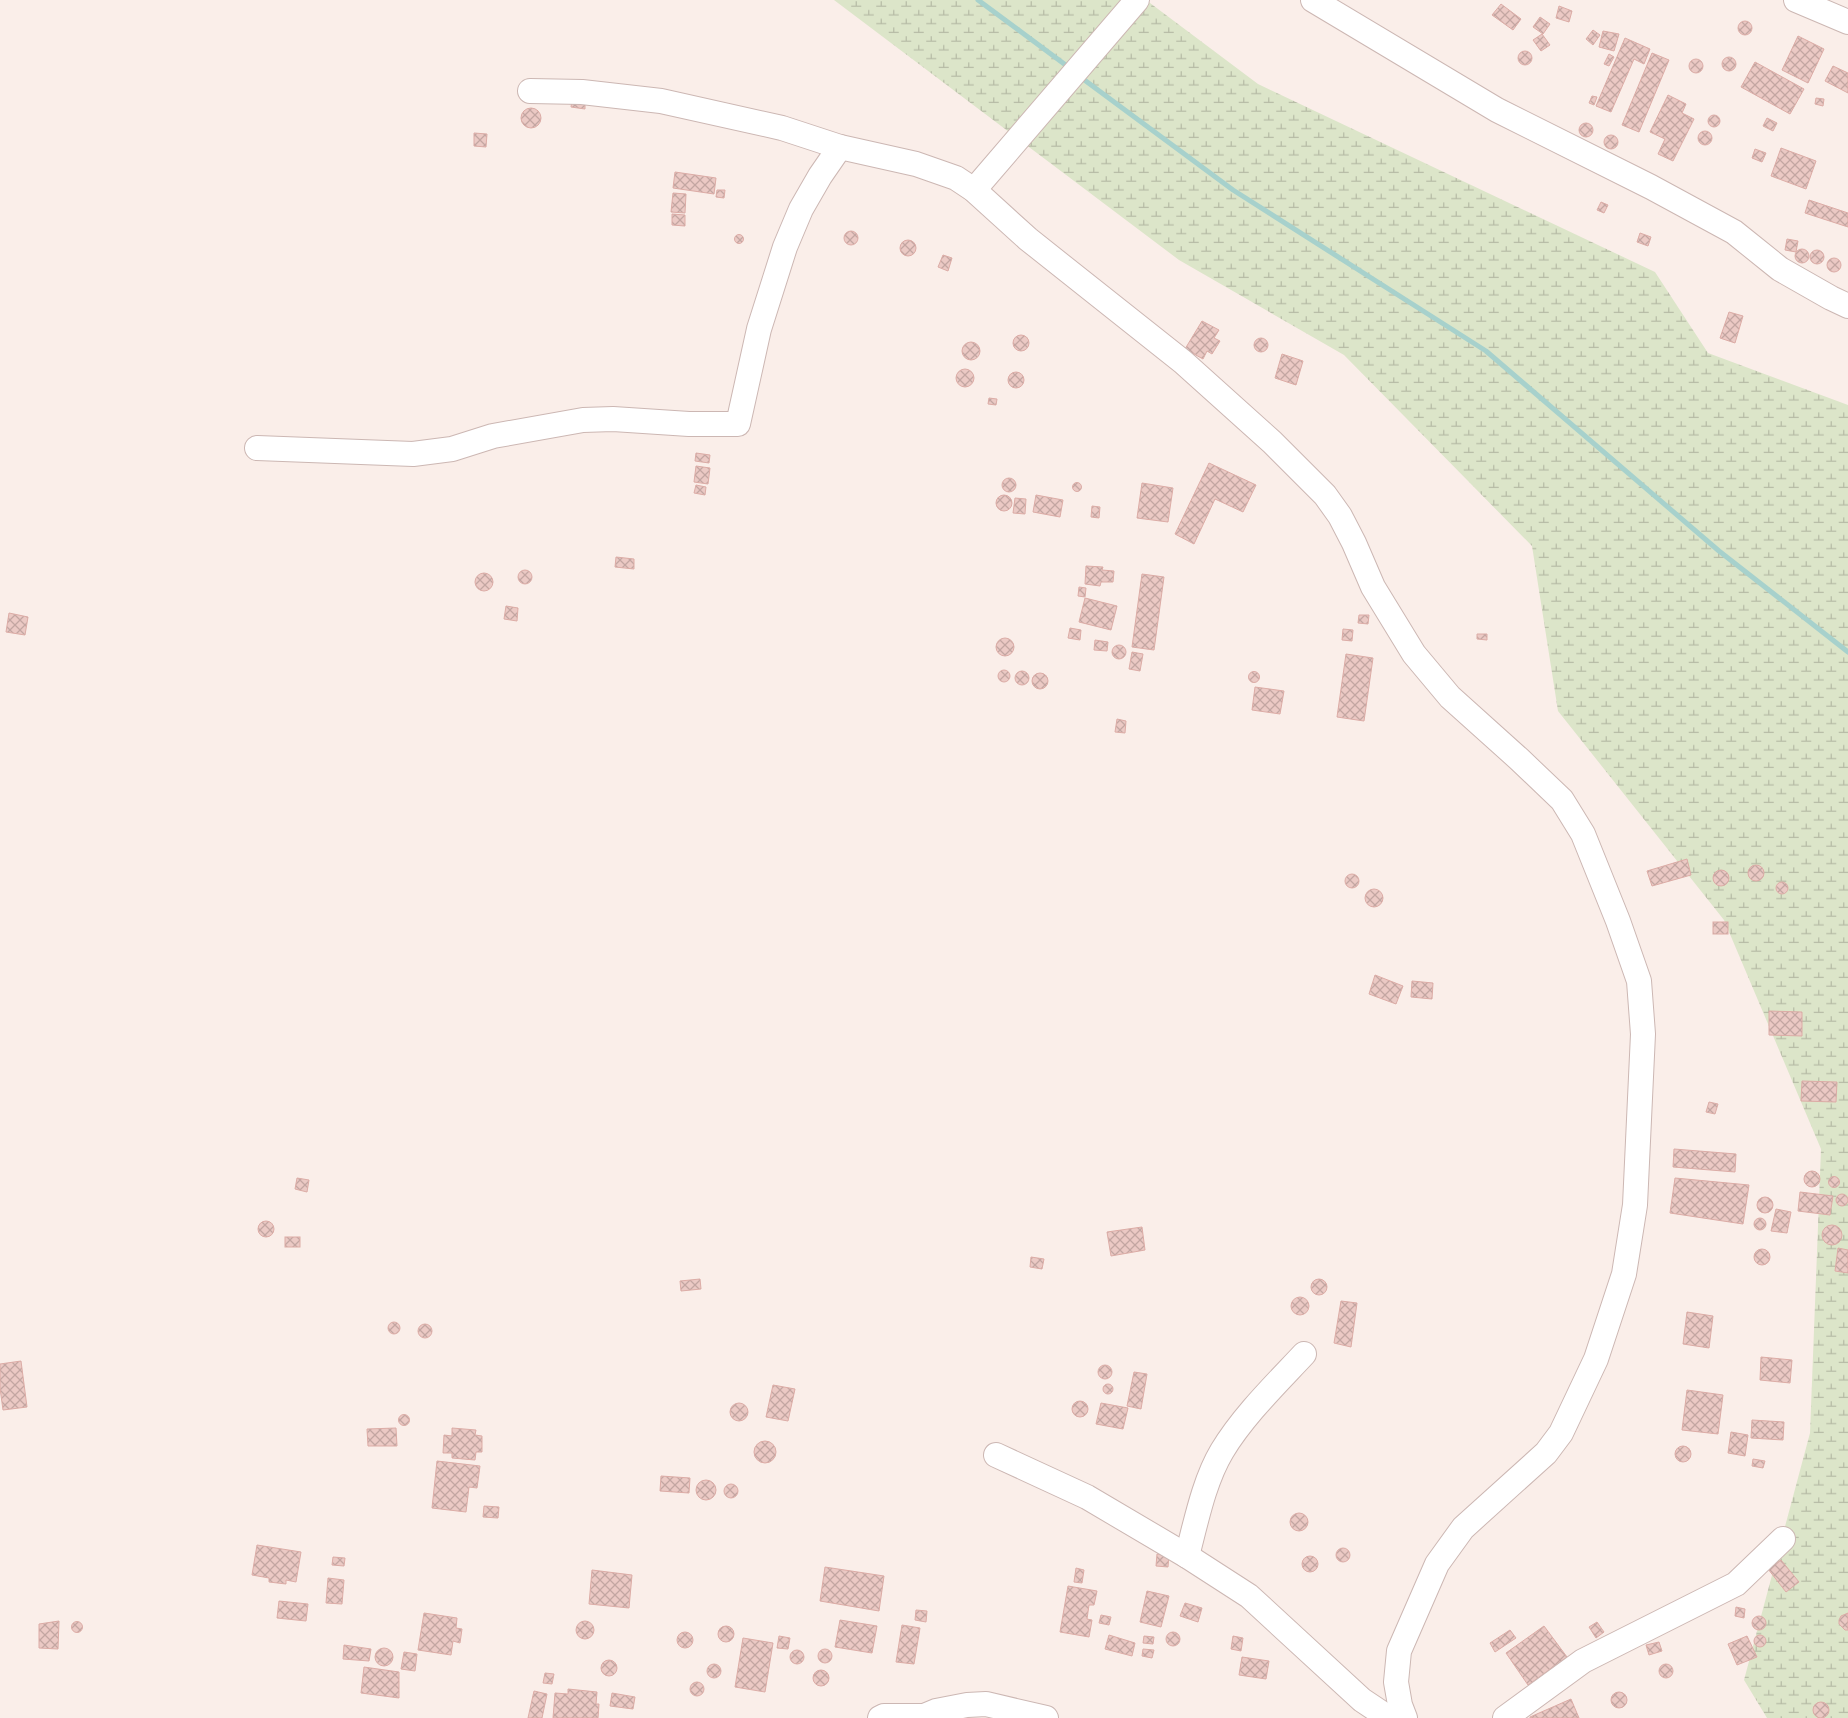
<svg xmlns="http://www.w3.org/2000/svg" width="1848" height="1718" viewBox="0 0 1848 1718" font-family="'Fira Sans',sans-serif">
  <defs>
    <pattern id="wetland-marsh" width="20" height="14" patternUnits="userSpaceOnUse" patternTransform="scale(1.25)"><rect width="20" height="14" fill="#dce5c9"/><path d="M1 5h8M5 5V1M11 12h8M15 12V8" fill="none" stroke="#b7bca6"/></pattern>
    <pattern id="building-cross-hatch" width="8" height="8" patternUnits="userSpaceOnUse" patternTransform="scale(1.25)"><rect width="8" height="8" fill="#ebc9c4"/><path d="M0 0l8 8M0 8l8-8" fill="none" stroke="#c3a6a2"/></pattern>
  </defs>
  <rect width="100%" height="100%" fill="#faeee9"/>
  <polygon fill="url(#wetland-marsh)" points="834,0 1146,0 1258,84 1655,272 1708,353 1848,405 1848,1718 1767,1718 1744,1680 1810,1433 1821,1149 1724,920 1558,711 1532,546 1344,355 1179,260"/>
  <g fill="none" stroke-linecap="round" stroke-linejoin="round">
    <g stroke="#a7d1cc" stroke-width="5">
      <polyline points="978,0 1071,69"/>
      <polyline points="1079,76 1233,190 1486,351 1719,551 1848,652"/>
    </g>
  </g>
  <g fill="url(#building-cross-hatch)" stroke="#dcaca6">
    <polygon points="1501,4 1521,19 1513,30 1492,15"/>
    <polygon points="1559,6 1572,11 1569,22 1556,18"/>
    <polygon points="1540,17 1550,24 1543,34 1533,27"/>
    <circle cx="1745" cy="28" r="7"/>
    <polygon points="1593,30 1600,35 1593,45 1586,39"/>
    <polygon points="1603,31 1619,34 1614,51 1599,47"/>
    <polygon points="1542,34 1550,45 1541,51 1533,40"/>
    <polygon points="1798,36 1824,49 1808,83 1782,70"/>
    <polygon points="1625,38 1650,49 1644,64 1634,59 1611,112 1596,106"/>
    <circle cx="1525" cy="58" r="7"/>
    <polygon points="1652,53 1669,60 1639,132 1622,125"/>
    <polygon points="1609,54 1614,57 1609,66 1604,64"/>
    <circle cx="1729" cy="64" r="7"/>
    <circle cx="1696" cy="66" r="7"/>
    <polygon points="1755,62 1804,89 1790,114 1741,87"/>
    <polygon points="1833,66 1848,73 1848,93 1825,81"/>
    <polygon points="1668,95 1686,104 1682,113 1694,119 1673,161 1658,154 1665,139 1650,132"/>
    <polygon points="1592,96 1597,97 1594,105 1589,103"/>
    <polygon points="1816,98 1824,99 1823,106 1815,104"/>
    <polygon points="572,100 585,101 585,109 571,107"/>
    <circle cx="531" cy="118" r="10"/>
    <circle cx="1714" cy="121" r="6"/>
    <polygon points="1767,118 1777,123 1773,131 1763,126"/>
    <circle cx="1586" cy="130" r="7"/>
    <circle cx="1705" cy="138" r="7"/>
    <polygon points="474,133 487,134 486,147 474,146"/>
    <circle cx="1611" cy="142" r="7"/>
    <polygon points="1781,148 1816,161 1806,189 1771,176"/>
    <polygon points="1755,149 1766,153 1762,162 1752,158"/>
    <polygon points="675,172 716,178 714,194 673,188"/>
    <polygon points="717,190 725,190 724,198 716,197"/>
    <polygon points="673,193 686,194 685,213 671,212"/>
    <polygon points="1809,200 1848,213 1848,227 1805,213"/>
    <polygon points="1601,202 1608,205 1604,213 1597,210"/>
    <polygon points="672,214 685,215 685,226 672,225"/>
    <circle cx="851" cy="238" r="7"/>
    <polygon points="1640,233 1651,237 1648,246 1637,242"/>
    <circle cx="739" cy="239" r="4.5"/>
    <polygon points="1787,239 1798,241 1796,252 1785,250"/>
    <circle cx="908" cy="248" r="8"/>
    <circle cx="1802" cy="256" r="7"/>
    <circle cx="1817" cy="257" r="7"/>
    <polygon points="943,255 952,258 948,271 938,267"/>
    <circle cx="1834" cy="265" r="7"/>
    <polygon points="1729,312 1743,316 1735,343 1720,338"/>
    <polygon points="1202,321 1219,330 1214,338 1220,341 1212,354 1207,351 1203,359 1185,349"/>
    <circle cx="1021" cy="343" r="8"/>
    <circle cx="1261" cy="345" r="7"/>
    <circle cx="971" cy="351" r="9"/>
    <polygon points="1282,354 1303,361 1296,385 1275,378"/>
    <circle cx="965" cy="378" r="9"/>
    <circle cx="1016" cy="380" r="8"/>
    <polygon points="989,398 997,399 996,405 988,404"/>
    <polygon points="696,453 710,455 709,463 695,461"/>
    <polygon points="1209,463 1256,485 1243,512 1215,499 1194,544 1175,534"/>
    <polygon points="696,466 710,468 708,484 694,482"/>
    <circle cx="1009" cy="485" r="7"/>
    <circle cx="1077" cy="487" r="4.5"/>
    <polygon points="1142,483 1173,488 1168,522 1137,518"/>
    <polygon points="696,485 706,487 705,495 694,493"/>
    <polygon points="1036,495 1063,500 1060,517 1033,512"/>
    <circle cx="1004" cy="503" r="8"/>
    <polygon points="1015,498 1026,499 1025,514 1013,513"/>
    <polygon points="1092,506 1100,507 1099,518 1091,517"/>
    <polygon points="616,557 634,559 634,569 615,567"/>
    <polygon points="1086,566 1103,567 1102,570 1114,571 1113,582 1101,582 1100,586 1085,584"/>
    <circle cx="525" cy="577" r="7"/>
    <circle cx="484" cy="582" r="9"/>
    <polygon points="1142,574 1164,577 1154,650 1132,647"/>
    <polygon points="1079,587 1086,588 1085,597 1078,596"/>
    <polygon points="1085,598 1117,606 1111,630 1079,622"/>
    <polygon points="506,606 518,608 517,621 504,619"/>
    <polygon points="9,613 28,617 25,635 6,632"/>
    <polygon points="1359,615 1369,615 1368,624 1358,623"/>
    <polygon points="1070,628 1081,630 1080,640 1068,638"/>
    <polygon points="1343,629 1353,630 1352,641 1342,640"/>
    <polygon points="1477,634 1487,634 1487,640 1477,639"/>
    <circle cx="1005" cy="647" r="9"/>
    <polygon points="1095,640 1108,642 1107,651 1094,650"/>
    <circle cx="1119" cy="652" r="7"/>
    <polygon points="1132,652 1143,654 1140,671 1129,669"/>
    <polygon points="1346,654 1373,658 1364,721 1337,717"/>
    <circle cx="1004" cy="676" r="6"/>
    <circle cx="1022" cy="678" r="7"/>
    <circle cx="1254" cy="677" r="5.5"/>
    <circle cx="1040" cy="681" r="8"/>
    <polygon points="1255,687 1284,691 1280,714 1252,710"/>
    <polygon points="1117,719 1126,721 1125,733 1115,732"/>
    <polygon points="1687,859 1691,875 1652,886 1647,871"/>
    <circle cx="1756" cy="873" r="8"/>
    <circle cx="1721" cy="878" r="8"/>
    <circle cx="1352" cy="881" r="7"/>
    <circle cx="1782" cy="888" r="6"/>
    <circle cx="1374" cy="898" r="9"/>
    <rect x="1713" y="922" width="15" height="12"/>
    <polygon points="1375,975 1403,986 1396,1004 1369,994"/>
    <polygon points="1412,981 1433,983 1432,999 1411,997"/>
    <polygon points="1769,1011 1802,1012 1802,1036 1769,1035"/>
    <polygon points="1802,1081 1837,1082 1836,1102 1801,1101"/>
    <polygon points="1709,1102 1718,1104 1715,1114 1706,1112"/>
    <polygon points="1674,1149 1736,1154 1735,1172 1673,1167"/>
    <circle cx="1812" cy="1179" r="8"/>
    <circle cx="1834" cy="1182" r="5.5"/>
    <polygon points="297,1178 309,1180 307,1192 295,1189"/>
    <polygon points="1675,1178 1749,1185 1743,1224 1670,1213"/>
    <polygon points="1800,1192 1833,1196 1830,1215 1798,1211"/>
    <circle cx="1842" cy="1200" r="6"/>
    <circle cx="1765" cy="1205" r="8"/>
    <polygon points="1776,1209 1791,1212 1787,1233 1771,1231"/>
    <circle cx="1760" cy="1224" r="6"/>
    <circle cx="266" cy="1229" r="8"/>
    <circle cx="1832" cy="1235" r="10"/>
    <polygon points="1142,1227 1145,1250 1111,1256 1107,1232"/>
    <rect x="285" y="1237" width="15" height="10"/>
    <polygon points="1838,1248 1848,1250 1848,1273 1835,1271"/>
    <circle cx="1762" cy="1257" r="8"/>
    <polygon points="1031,1257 1044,1259 1042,1269 1030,1267"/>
    <circle cx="1319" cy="1287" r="8"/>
    <polygon points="700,1279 701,1289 681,1291 680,1281"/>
    <circle cx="1300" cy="1306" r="9"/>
    <polygon points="1341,1301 1357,1303 1351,1347 1334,1343"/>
    <polygon points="1687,1312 1713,1316 1709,1348 1683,1344"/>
    <circle cx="394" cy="1328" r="6"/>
    <circle cx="425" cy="1331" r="7"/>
    <polygon points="1761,1357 1792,1360 1790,1383 1760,1380"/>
    <polygon points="21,1361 27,1407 3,1410 0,1388 0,1364"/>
    <circle cx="1105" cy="1372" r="7"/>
    <polygon points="1134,1372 1147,1374 1141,1409 1127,1406"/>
    <circle cx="1108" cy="1389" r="5"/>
    <polygon points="773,1385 795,1389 788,1421 766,1417"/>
    <polygon points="1687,1390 1723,1395 1718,1434 1682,1430"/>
    <circle cx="1080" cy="1409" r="8"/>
    <polygon points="1101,1403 1128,1408 1123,1429 1096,1424"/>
    <circle cx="739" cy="1412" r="9"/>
    <circle cx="404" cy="1420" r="5.5"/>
    <polygon points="1752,1420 1784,1422 1783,1440 1751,1438"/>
    <polygon points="396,1428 397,1446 368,1446 367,1429"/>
    <polygon points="452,1428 476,1430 475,1435 482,1436 482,1452 476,1452 475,1460 452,1458 452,1453 443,1453 444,1435 452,1436"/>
    <polygon points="1731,1432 1748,1435 1745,1456 1728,1453"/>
    <circle cx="765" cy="1452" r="11"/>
    <circle cx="1683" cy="1454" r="8"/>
    <polygon points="1753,1459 1765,1461 1763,1468 1752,1466"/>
    <polygon points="437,1461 480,1466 477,1488 469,1487 466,1512 432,1508"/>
    <polygon points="661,1476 690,1478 689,1493 660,1491"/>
    <circle cx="706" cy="1490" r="10"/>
    <circle cx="731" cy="1491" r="7"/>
    <polygon points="484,1506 499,1507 498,1518 483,1517"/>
    <circle cx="1299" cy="1522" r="9"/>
    <polygon points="257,1545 301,1552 296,1582 286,1580 286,1584 269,1582 269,1578 252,1575"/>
    <circle cx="1343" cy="1555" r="7"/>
    <polygon points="1157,1554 1169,1555 1168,1567 1156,1566"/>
    <circle cx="1310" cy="1564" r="8"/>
    <polygon points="333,1557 345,1558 344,1566 332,1565"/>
    <polygon points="1781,1560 1799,1582 1786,1592 1768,1569"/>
    <polygon points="825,1567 884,1576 879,1611 820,1601"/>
    <polygon points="1076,1568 1084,1570 1082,1583 1074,1582"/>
    <polygon points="592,1570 632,1575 629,1608 589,1604"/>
    <polygon points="328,1578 344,1580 342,1604 326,1603"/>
    <polygon points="1068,1586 1097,1591 1094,1605 1089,1605 1087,1619 1092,1620 1089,1637 1060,1632"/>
    <polygon points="1147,1591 1169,1596 1161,1627 1140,1622"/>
    <polygon points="279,1601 308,1604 306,1621 277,1618"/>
    <polygon points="1185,1603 1202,1608 1198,1622 1180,1616"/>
    <polygon points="1736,1607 1745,1609 1744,1618 1735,1616"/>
    <polygon points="916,1610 927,1611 926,1622 915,1620"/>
    <polygon points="424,1613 457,1618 456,1628 462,1629 460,1643 453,1641 451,1655 418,1650"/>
    <polygon points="1848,1613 1848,1630 1845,1630 1839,1624 1839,1620 1841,1616"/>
    <polygon points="1101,1615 1111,1617 1109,1625 1099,1623"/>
    <circle cx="1759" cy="1623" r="7"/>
    <polygon points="840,1620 877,1626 872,1653 835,1647"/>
    <polygon points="59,1621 58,1649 39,1648 39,1624"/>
    <circle cx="585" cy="1630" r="9"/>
    <circle cx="77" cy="1627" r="5.5"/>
    <polygon points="1597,1622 1604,1632 1596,1638 1589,1627"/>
    <polygon points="902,1625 920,1628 914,1664 896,1662"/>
    <circle cx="726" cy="1634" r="8"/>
    <polygon points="1544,1626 1567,1657 1528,1685 1506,1653"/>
    <polygon points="1510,1630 1516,1638 1495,1652 1490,1643"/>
    <circle cx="685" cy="1640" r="8"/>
    <circle cx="1173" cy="1639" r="7"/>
    <polygon points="1109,1635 1135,1643 1132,1656 1105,1649"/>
    <circle cx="1760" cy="1641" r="6"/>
    <polygon points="779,1636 790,1638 788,1649 777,1648"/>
    <polygon points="1144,1636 1154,1637 1153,1644 1143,1643"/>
    <polygon points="1233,1636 1243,1638 1241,1651 1231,1649"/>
    <polygon points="1747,1636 1757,1657 1737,1665 1728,1644"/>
    <polygon points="743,1638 773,1643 765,1692 735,1687"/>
    <polygon points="1659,1642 1662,1651 1649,1655 1646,1645"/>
    <polygon points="344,1645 371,1649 369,1661 343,1659"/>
    <circle cx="384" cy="1657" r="9"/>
    <circle cx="825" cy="1656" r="7"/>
    <polygon points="1143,1649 1154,1650 1152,1658 1142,1656"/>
    <circle cx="797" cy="1657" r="7"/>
    <polygon points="404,1652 417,1654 415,1671 401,1669"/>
    <polygon points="1242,1657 1269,1661 1266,1679 1239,1675"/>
    <circle cx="609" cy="1668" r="8"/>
    <circle cx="714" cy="1671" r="7"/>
    <circle cx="1666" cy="1671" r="7"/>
    <polygon points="364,1667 399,1672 399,1698 361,1693"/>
    <circle cx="821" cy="1678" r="8"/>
    <polygon points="545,1673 554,1674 552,1684 543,1683"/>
    <circle cx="697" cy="1689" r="7"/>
    <polygon points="568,1689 597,1692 596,1704 599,1704 598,1718 553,1718 555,1693 568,1694"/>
    <polygon points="534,1691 547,1694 542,1718 528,1718"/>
    <circle cx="1619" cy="1700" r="8"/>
    <polygon points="612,1693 635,1697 633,1709 610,1706"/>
    <polygon points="1571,1699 1579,1718 1530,1718 1530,1717"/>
    <circle cx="1821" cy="1710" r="8"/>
  </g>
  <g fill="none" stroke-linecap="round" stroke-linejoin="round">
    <g stroke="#ccb7b3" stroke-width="26">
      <g id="minor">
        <polyline points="1313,0 1497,110 1651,187 1734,232 1780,269 1831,298 1848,306"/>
        <polyline points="1796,0 1848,22"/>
        <polyline points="530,91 582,92 661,101 782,128 840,147 916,164 956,178 974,190 1028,239 1183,362 1272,442 1325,495 1340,516 1354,543 1373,587 1414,654 1450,697 1519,759 1562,800 1583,834 1618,921 1639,981 1643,1034 1635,1205 1624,1274 1596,1359 1561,1433 1546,1453 1463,1528 1437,1564 1399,1651 1396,1682 1400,1705 1405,1718"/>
        <polyline points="974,190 1137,0"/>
        <polyline points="257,448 413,454 452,449 493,436 583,420 613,419 689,424 738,424 759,329 785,247 801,209 820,176 840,147"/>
        <polyline points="996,1455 1087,1497 1187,1556 1249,1596 1362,1700 1389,1718"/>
        <path d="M1187 1556C1196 1522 1204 1481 1222 1451 1243 1416 1276 1384 1304 1354"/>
        <polyline points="880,1718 884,1716 924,1716 936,1711 967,1705 986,1704 1046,1718"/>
        <polyline points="1505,1718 1583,1661 1736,1584 1783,1539"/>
      </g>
    </g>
    <use href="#minor" stroke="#fff" stroke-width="24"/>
  </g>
</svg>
